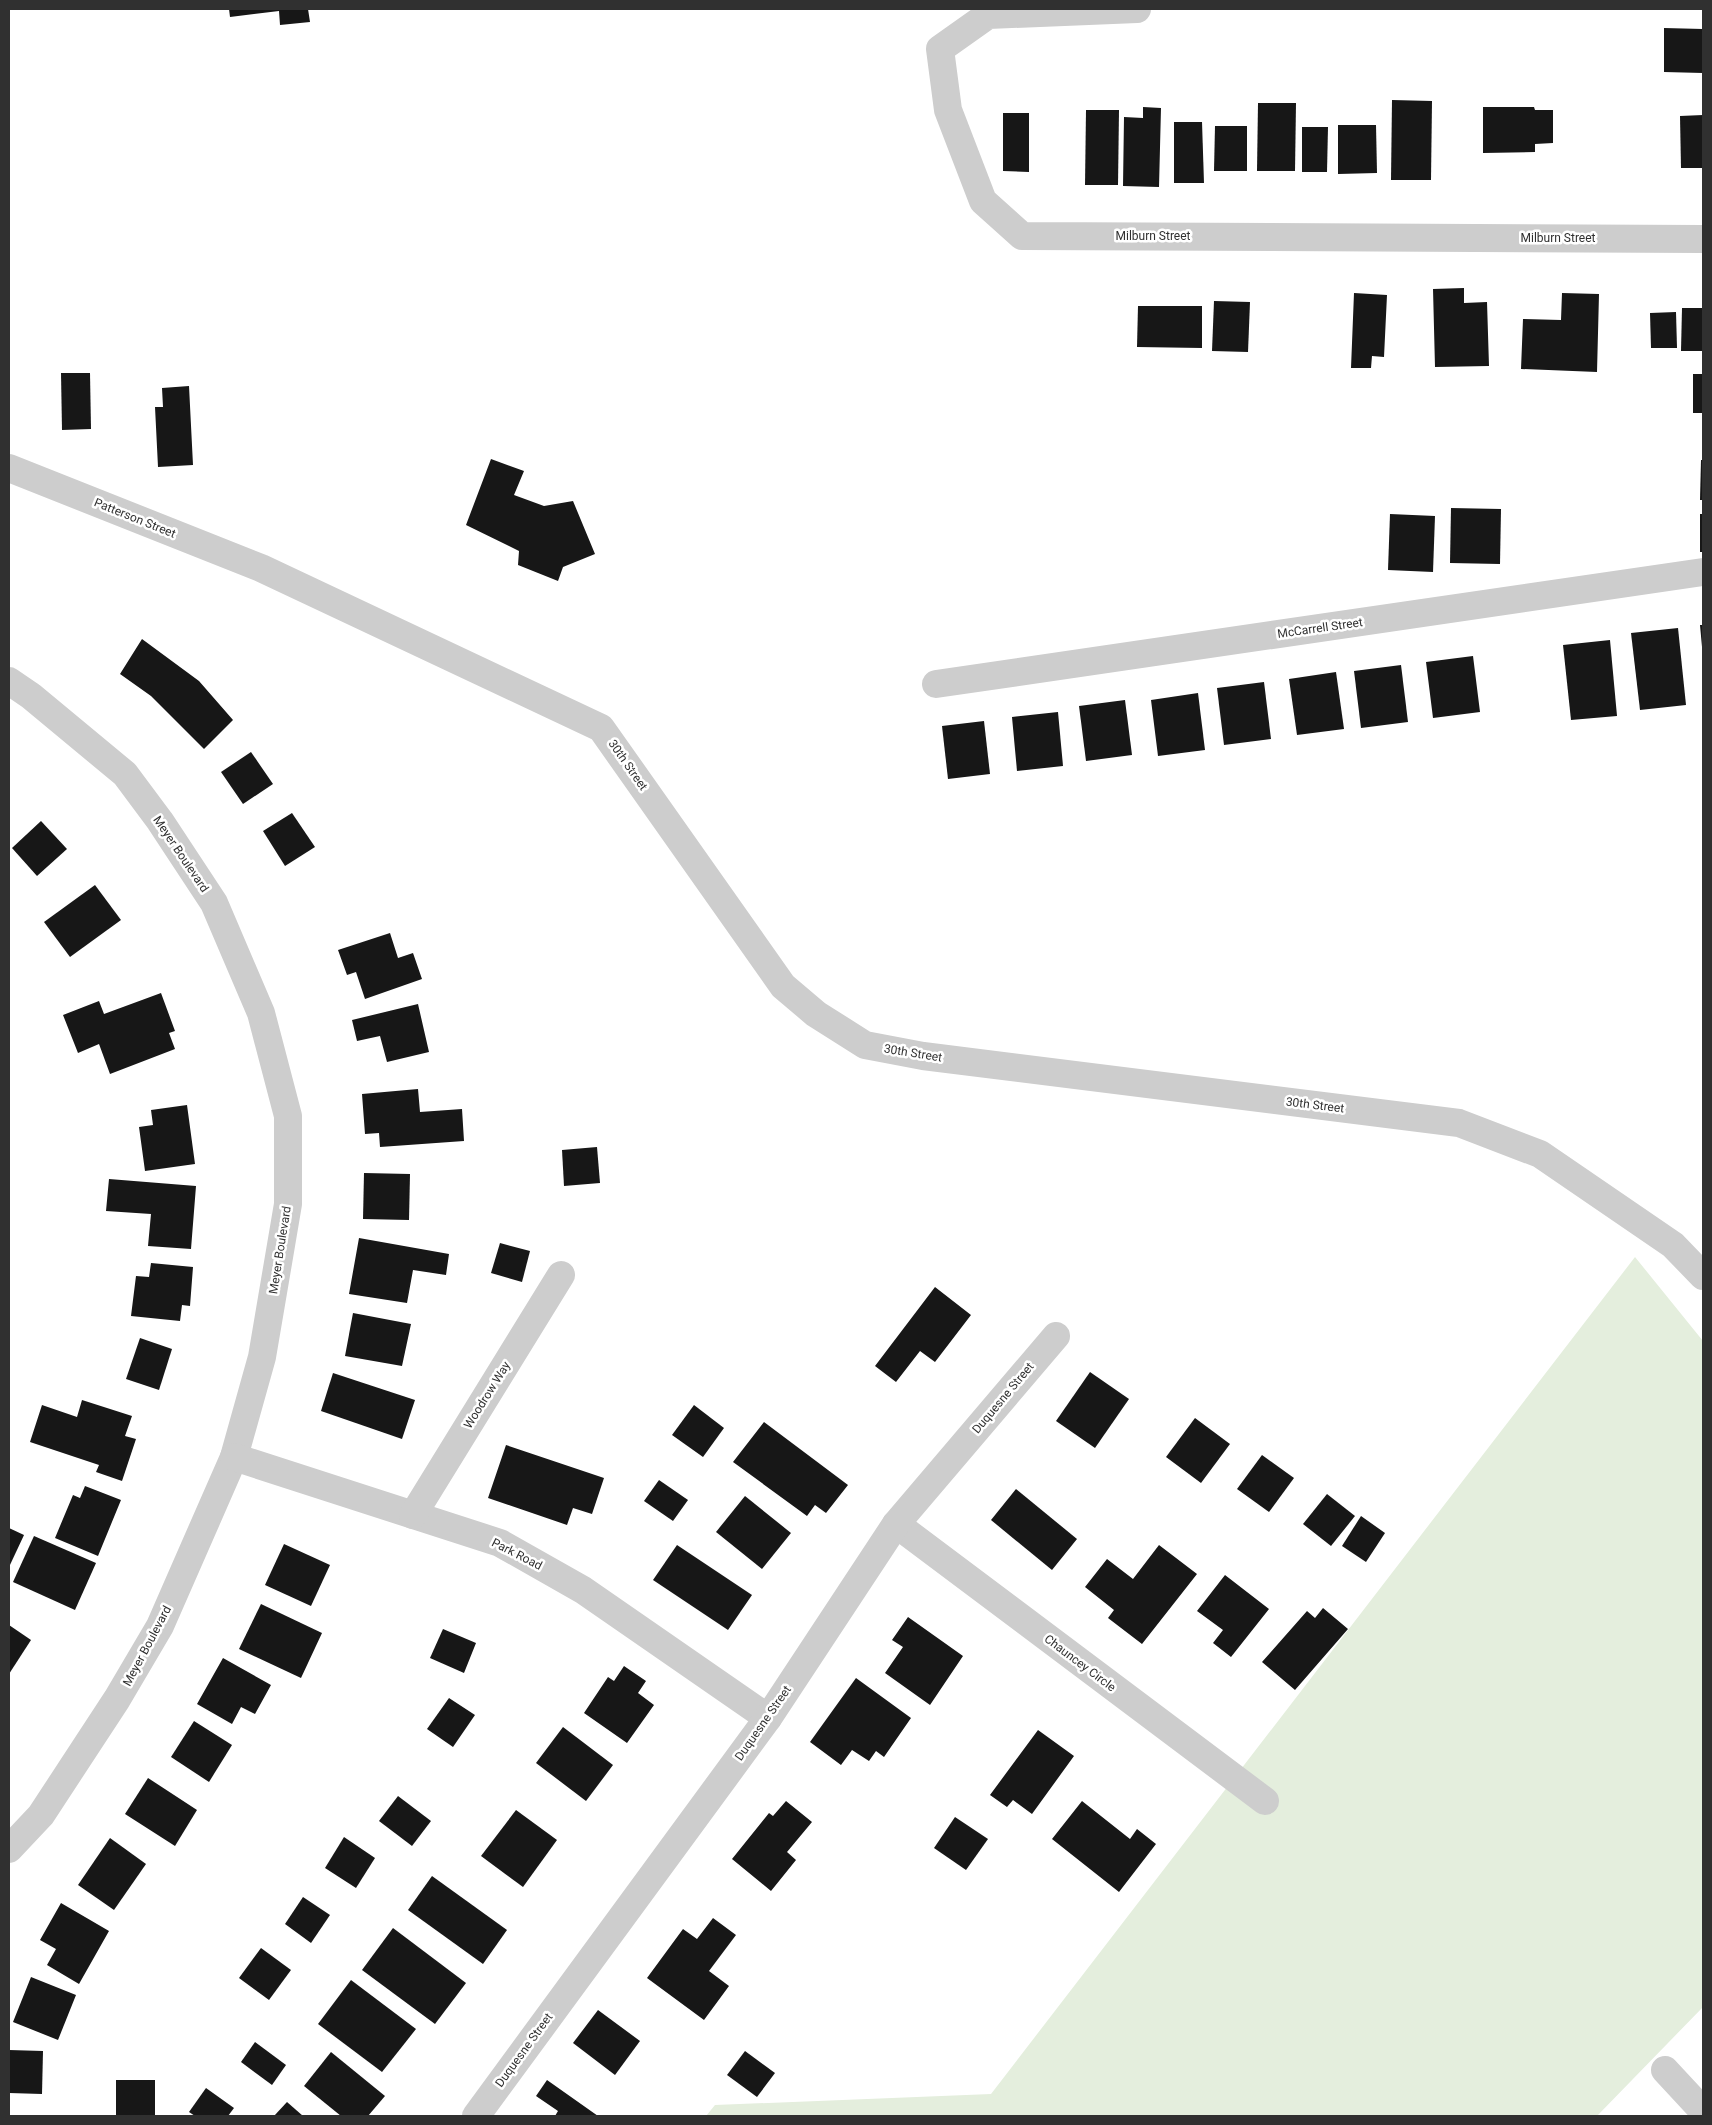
<svg xmlns="http://www.w3.org/2000/svg" width="1712" height="2125" viewBox="0 0 1712 2125" font-family="Roboto,sans-serif">
  <rect width="100%" height="100%" fill="#fff"/>
  <polygon fill="#e4eedd" points="1635,1257 1703,1341 1703,2007 1597,2116 706,2116 715,2105 991,2094"/>
  <g fill="#171717">
    <polygon points="229,9 308,9 310,22 280,25 279,11 230,17"/>
    <polygon points="1664,28 1703,29 1703,73 1664,72"/>
    <polygon points="1392,100 1432,101 1431,180 1391,180"/>
    <polygon points="1258,103 1296,103 1295,171 1257,171"/>
    <polygon points="1143,107 1161,108 1159,187 1123,186 1124,117 1143,118"/>
    <polygon points="1483,107 1534,107 1535,110 1553,110 1553,143 1535,144 1535,152 1483,153"/>
    <polygon points="1086,110 1119,110 1118,185 1085,185"/>
    <polygon points="1003,113 1029,113 1029,172 1003,171"/>
    <polygon points="1703,115 1703,168 1681,168 1680,116"/>
    <polygon points="1174,122 1202,122 1204,183 1174,183"/>
    <polygon points="1338,125 1376,125 1377,173 1338,174"/>
    <polygon points="1215,126 1247,126 1247,171 1214,171"/>
    <polygon points="1302,127 1328,127 1327,172 1302,172"/>
    <polygon points="1464,288 1464,303 1487,302 1489,366 1435,367 1433,289"/>
    <polygon points="1354,293 1387,295 1384,357 1372,356 1371,368 1351,368"/>
    <polygon points="1562,293 1599,294 1597,372 1521,369 1523,319 1561,320"/>
    <polygon points="1214,301 1250,302 1248,352 1212,351"/>
    <polygon points="1138,306 1202,306 1202,348 1137,347"/>
    <polygon points="1682,308 1703,308 1703,351 1681,351"/>
    <polygon points="1676,312 1677,348 1651,348 1650,313"/>
    <polygon points="61,373 90,373 91,429 62,430"/>
    <rect x="1693" y="374" width="10" height="39"/>
    <polygon points="189,386 193,465 158,467 155,407 163,407 162,388"/>
    <polygon points="491,459 524,471 514,495 544,506 573,501 595,554 563,567 558,581 518,565 519,551 466,525"/>
    <polygon points="1701,460 1703,460 1703,500 1700,500"/>
    <polygon points="1451,508 1501,509 1500,564 1450,563"/>
    <polygon points="1390,514 1435,516 1433,572 1388,570"/>
    <rect x="1700" y="514" width="3" height="38"/>
    <polygon points="1700,625 1703,625 1703,646 1702,647"/>
    <polygon points="1678,628 1686,705 1640,710 1631,633"/>
    <polygon points="142,639 199,681 233,720 204,749 151,696 120,674"/>
    <polygon points="1610,640 1617,716 1571,720 1563,645"/>
    <polygon points="1473,656 1480,712 1433,718 1426,662"/>
    <polygon points="1401,665 1408,722 1361,728 1354,671"/>
    <polygon points="1336,672 1344,729 1297,735 1289,679"/>
    <polygon points="1264,682 1271,739 1224,745 1217,688"/>
    <polygon points="1198,693 1205,750 1158,756 1151,700"/>
    <polygon points="1125,700 1132,755 1086,761 1079,706"/>
    <polygon points="1058,712 1063,766 1017,771 1012,717"/>
    <polygon points="984,721 990,774 948,779 942,726"/>
    <polygon points="251,752 273,784 243,804 221,772"/>
    <polygon points="292,813 315,847 285,866 263,831"/>
    <polygon points="41,821 67,849 37,876 12,848"/>
    <polygon points="95,885 121,920 70,957 44,922"/>
    <polygon points="390,933 398,958 413,953 422,979 365,999 356,972 347,975 338,950"/>
    <polygon points="161,993 175,1031 169,1033 175,1049 110,1074 99,1044 78,1053 63,1015 99,1001 104,1014"/>
    <polygon points="418,1004 429,1052 387,1062 380,1036 357,1041 352,1020"/>
    <polygon points="418,1089 420,1112 462,1109 464,1141 380,1147 379,1133 365,1134 362,1094"/>
    <polygon points="187,1105 195,1164 145,1171 139,1127 153,1125 151,1110"/>
    <polygon points="597,1147 600,1183 564,1186 562,1150"/>
    <polygon points="364,1173 410,1174 409,1220 363,1219"/>
    <polygon points="109,1179 196,1186 191,1249 148,1246 151,1214 106,1211"/>
    <polygon points="359,1238 449,1254 446,1275 413,1270 407,1303 349,1294"/>
    <polygon points="500,1243 530,1251 522,1282 491,1273"/>
    <polygon points="151,1263 193,1267 190,1306 182,1305 180,1321 131,1316 136,1276 149,1277"/>
    <polygon points="935,1287 971,1315 935,1362 920,1351 896,1382 875,1366"/>
    <polygon points="353,1313 411,1324 402,1366 345,1356"/>
    <polygon points="140,1338 172,1349 159,1390 126,1379"/>
    <polygon points="1090,1372 1129,1399 1095,1448 1056,1421"/>
    <polygon points="333,1373 415,1400 402,1439 321,1411"/>
    <polygon points="82,1400 132,1416 125,1436 136,1439 122,1481 96,1472 99,1465 30,1442 42,1405 77,1417"/>
    <polygon points="694,1405 724,1428 703,1457 672,1435"/>
    <polygon points="1195,1418 1230,1444 1201,1483 1166,1457"/>
    <polygon points="764,1422 848,1485 826,1513 815,1505 807,1516 733,1462"/>
    <polygon points="506,1445 604,1478 592,1514 573,1508 567,1525 488,1498"/>
    <polygon points="1262,1455 1294,1478 1269,1512 1237,1489"/>
    <polygon points="659,1480 688,1500 673,1521 644,1501"/>
    <polygon points="85,1486 121,1500 98,1556 55,1538 73,1495 80,1498"/>
    <polygon points="1016,1489 1077,1539 1052,1570 991,1520"/>
    <polygon points="1327,1494 1355,1516 1331,1546 1303,1524"/>
    <polygon points="745,1496 791,1533 762,1569 716,1532"/>
    <polygon points="1361,1516 1385,1533 1366,1562 1342,1546"/>
    <polygon points="9,1528 24,1535 9,1567"/>
    <polygon points="34,1536 96,1563 75,1610 13,1582"/>
    <polygon points="284,1544 330,1565 311,1606 265,1585"/>
    <polygon points="677,1545 752,1595 728,1630 653,1580"/>
    <polygon points="1159,1545 1197,1574 1142,1644 1108,1618 1114,1610 1085,1587 1107,1559 1133,1579"/>
    <polygon points="1225,1575 1269,1609 1231,1657 1213,1643 1223,1630 1197,1611"/>
    <polygon points="261,1604 322,1633 301,1678 239,1649"/>
    <polygon points="1323,1608 1348,1629 1295,1690 1262,1662 1307,1611 1315,1618"/>
    <polygon points="908,1617 963,1656 930,1705 885,1673 903,1647 892,1640"/>
    <polygon points="9,1625 31,1640 9,1674"/>
    <polygon points="443,1629 476,1643 464,1673 430,1658"/>
    <polygon points="223,1658 271,1685 255,1714 241,1707 232,1724 197,1704"/>
    <polygon points="624,1666 646,1681 638,1693 654,1705 627,1743 584,1713 608,1677 614,1681"/>
    <polygon points="856,1678 911,1718 884,1757 876,1751 869,1761 852,1750 841,1765 810,1742"/>
    <polygon points="449,1698 475,1715 453,1747 427,1729"/>
    <polygon points="194,1721 232,1745 209,1782 171,1757"/>
    <polygon points="563,1727 613,1765 586,1801 536,1763"/>
    <polygon points="1038,1730 1074,1756 1032,1814 1013,1800 1007,1807 990,1795"/>
    <polygon points="148,1778 197,1810 175,1846 125,1814"/>
    <polygon points="398,1796 431,1821 412,1846 379,1821"/>
    <polygon points="786,1801 812,1822 787,1852 796,1860 771,1891 732,1859 769,1813 773,1816"/>
    <polygon points="1082,1801 1130,1839 1137,1829 1156,1844 1119,1892 1052,1839"/>
    <polygon points="516,1810 557,1840 523,1887 481,1856"/>
    <polygon points="955,1817 988,1839 966,1870 934,1848"/>
    <polygon points="344,1837 375,1858 356,1888 325,1868"/>
    <polygon points="110,1838 146,1864 114,1910 78,1885"/>
    <polygon points="432,1876 507,1930 483,1964 408,1910"/>
    <polygon points="303,1897 330,1915 311,1943 285,1924"/>
    <polygon points="61,1903 109,1931 79,1984 47,1965 56,1949 40,1940"/>
    <polygon points="713,1918 736,1935 709,1971 729,1986 704,2020 647,1978 683,1929 697,1939"/>
    <polygon points="393,1928 466,1983 435,2024 362,1970"/>
    <polygon points="261,1948 291,1970 269,2000 239,1978"/>
    <polygon points="31,1977 76,1995 58,2040 13,2022"/>
    <polygon points="351,1980 416,2029 382,2072 318,2024"/>
    <polygon points="598,2010 640,2041 615,2075 573,2043"/>
    <polygon points="255,2042 286,2065 272,2085 241,2062"/>
    <polygon points="9,2050 43,2051 42,2094 9,2093"/>
    <polygon points="745,2051 775,2073 757,2097 727,2075"/>
    <polygon points="331,2052 385,2096 368,2116 341,2116 304,2086"/>
    <rect x="116" y="2080" width="39" height="36"/>
    <polygon points="547,2080 598,2116 555,2116 558,2111 536,2096"/>
    <polygon points="206,2088 234,2108 228,2116 195,2116 189,2112"/>
    <polygon points="287,2102 303,2116 274,2116"/>
  </g>
  <g fill="none" stroke-linecap="round" stroke-linejoin="round">
    <g stroke="#cdcdcd" stroke-width="28">
      <polyline points="1137,9 988,15 940,49 948,110 983,201 1022,236 1703,239"/>
      <polyline points="9,468 261,568 601,728 783,986 816,1014 865,1045 923,1056 1459,1123 1540,1154 1673,1245 1703,1276"/>
      <polyline points="9,681 31,696 125,774 160,821 214,903 261,1013 288,1116 288,1204 262,1357 234,1457 160,1626 117,1699 41,1815 9,1849"/>
      <polyline points="936,684 1703,572"/>
      <polyline points="234,1457 500,1543 583,1590 768,1718"/>
      <polyline points="413,1515 561,1275"/>
      <polyline points="896,1524 1265,1801"/>
      <polyline points="1665,2070 1703,2111"/>
      <polyline points="476,2116 768,1718 896,1524 1056,1336"/>
    </g>
  </g>
  <g text-anchor="middle" stroke-width="5" stroke-linejoin="round" paint-order="stroke">
    <g font-size="12" fill="#303030" stroke="#fff">
      <text x="1153" y="240">Milburn Street</text>
      <text x="1558" y="242">Milburn Street</text>
      <text transform="translate(135 518) rotate(22)" y="4">Patterson Street</text>
      <text transform="translate(1320 628) rotate(-8)" y="4">McCarrell Street</text>
      <text transform="translate(628 765) rotate(55)" y="4">30th Street</text>
      <text transform="translate(181 854) rotate(56)" y="4">Meyer Boulevard</text>
      <text transform="translate(913 1053) rotate(9)" y="4">30th Street</text>
      <text transform="translate(1315 1105) rotate(7)" y="4">30th Street</text>
      <text transform="translate(280 1250) rotate(-81)" y="4">Meyer Boulevard</text>
      <text transform="translate(487 1395) rotate(-58)" y="4">Woodrow Way</text>
      <text transform="translate(1003 1398) rotate(-50)" y="4">Duquesne Street</text>
      <text transform="translate(517 1554) rotate(27)" y="4">Park Road</text>
      <text transform="translate(147 1646) rotate(-62)" y="4">Meyer Boulevard</text>
      <text transform="translate(1080 1663) rotate(37)" y="4">Chauncey Circle</text>
      <text transform="translate(763 1723) rotate(-55)" y="4">Duquesne Street</text>
      <text transform="translate(524 2050) rotate(-54)" y="4">Duquesne Street</text>
    </g>
  </g>
  <rect width="1712" height="2125" fill="none" stroke="#303030" stroke-width="20"/>
</svg>
